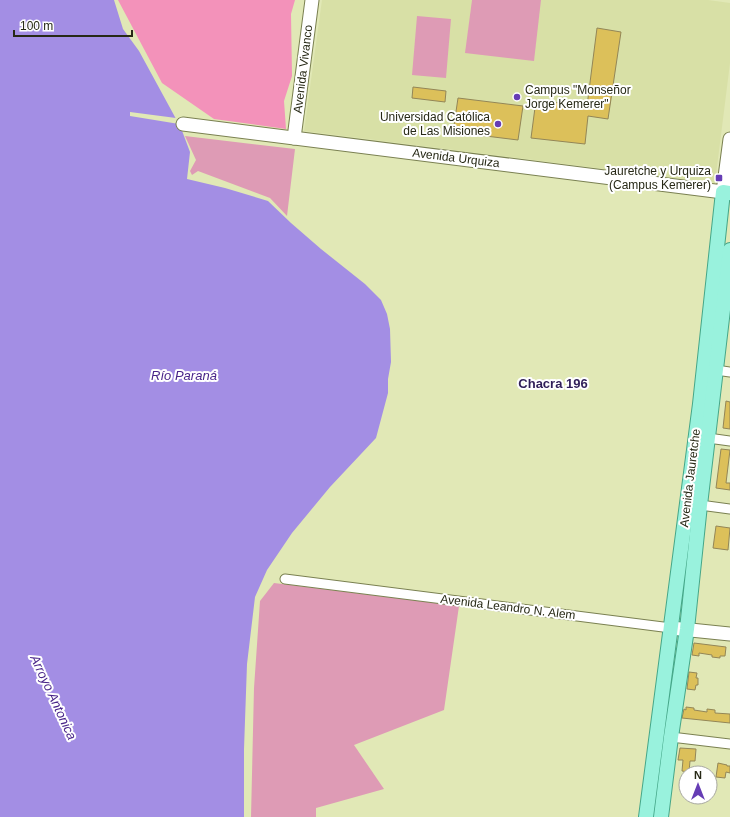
<svg xmlns="http://www.w3.org/2000/svg" width="730" height="817" viewBox="0 0 730 817" font-family="Helvetica,sans-serif">
  <rect width="100%" height="100%" fill="#e1e8b6"/>
  <polygon fill="#d8e0a6" points="322,0 708,0 730,3 730,63 715,183 304,131"/>
  <g fill="#de9bb5">
    <polygon points="472,0 541,0 534,61 465,53"/>
    <polygon points="417,16 451,19 446,78 412,75"/>
    <polygon points="185,136 295,149 287,216 270,198 198,171 192,175 190,171 196,160"/>
    <polygon points="274,583 459,606 444,710 354,745 384,789 316,808 316,817 251,817 254,688 260,601"/>
  </g>
  <polygon fill="#f392ba" points="118,0 295,0 291,14 292,76 284,101 286,129 214,119 162,83"/>
  <polygon fill="#a38ee4" points="0,0 114,0 123,29 139,51 181,128 190,152 187,179 225,188 268,201 291,223 321,249 365,284 381,300 387,314 390,329 391,362 388,379 388,393 376,438 330,487 292,533 267,570 255,597 247,664 244,749 244,817 0,817"/>
  <polygon fill="#e1e8b6" points="130,112 176,118 179,124 130,116"/>
  <g fill="#dcc05a" stroke="#938657">
    <polygon points="597,28 621,32 608,119 588,116 585,144 531,138 536,100 587,106"/>
    <polygon points="413,87 446,91 445,102 412,98"/>
    <polygon points="458,98 523,106 518,140 453,132"/>
    <polygon points="726,401 730,402 730,429 723,428"/>
    <polygon points="721,449 730,450 726,483 730,483 730,490 716,488"/>
    <polygon points="716,526 730,528 728,550 713,548"/>
    <polygon points="694,643 726,647 725,656 720,656 720,658 712,657 712,655 699,653 699,656 692,655"/>
    <polygon points="689,672 697,673 696,678 698,678 698,685 696,685 695,690 687,689"/>
    <polygon points="686,707 694,708 694,710 707,712 707,709 715,710 715,713 730,714 730,723 682,718 684,709 686,710"/>
    <polygon points="680,748 696,749 695,761 690,761 689,772 682,771 683,760 678,760"/>
    <polygon points="718,763 727,765 727,766 730,766 730,773 726,772 725,778 716,777"/>
  </g>
  <g fill="none" stroke-linecap="round" stroke-linejoin="round">
    <g stroke="#7a8051" stroke-width="11">
      <g id="street">
        <polyline points="716,370 730,372"/>
        <polyline points="708,438 730,441"/>
        <polyline points="700,505 730,509"/>
        <polyline points="285,579 671,628"/>
        <polyline points="671,737 730,744"/>
      </g>
    </g>
    <g stroke="#7a8051" stroke-width="15">
      <g id="secondary">
        <polyline points="183,124 723,192 730,139"/>
        <polyline points="294,138 312,0"/>
        <polyline points="671,628 730,634"/>
      </g>
    </g>
    <g stroke="#45a688" stroke-width="16">
      <g id="primary">
        <polyline points="646,817 700,404 723,192 730,193"/>
        <polyline points="661,817 671,737 687,629 700,505 730,250"/>
      </g>
    </g>
    <use href="#street" stroke="#fff" stroke-width="9"/>
    <use href="#secondary" stroke="#fff" stroke-width="13"/>
    <use href="#primary" stroke="#99f2dd" stroke-width="14"/>
  </g>
  <g fill="#663db5" stroke="#fff" stroke-width="1.5">
    <circle cx="517" cy="97" r="4"/>
    <circle cx="498" cy="124" r="4"/>
    <rect x="715" y="174" width="8" height="8" rx="2"/>
  </g>
  <g text-anchor="middle" stroke-width="4" stroke-linejoin="round" paint-order="stroke">
    <g font-size="12" fill="#272916" stroke="#fff">
      <text transform="translate(303 69) rotate(-83)" y="4">Avenida Vivanco</text>
      <text transform="translate(456 158) rotate(7)" y="4">Avenida Urquiza</text>
      <text transform="translate(690 478) rotate(-83)" y="4">Avenida Jauretche</text>
      <text transform="translate(508 607) rotate(7)" y="4">Avenida Leandro N. Alem</text>
    </g>
    <g font-size="12" fill="#272916" stroke="#fff" text-anchor="end">
      <text x="525" y="94" text-anchor="start">Campus "Monseñor<tspan x="525" dy="14">Jorge Kemerer"</tspan></text>
      <text x="490" y="121">Universidad Católica<tspan x="490" dy="14">de Las Misiones</tspan></text>
      <text x="711" y="175">Jauretche y Urquiza<tspan x="711" dy="14">(Campus Kemerer)</tspan></text>
    </g>
    <g font-size="13" font-style="italic" fill="#492589" stroke="#fff">
      <text x="184" y="380">Río Paraná</text>
      <text transform="translate(54 697) rotate(65)" y="5">Arroyo Antonica</text>
    </g>
    <g font-size="13" font-weight="bold" fill="#301e58" stroke="#fff">
      <text x="553" y="388">Chacra 196</text>
    </g>
  </g>
  <g transform="translate(698 785)"><circle r="19" fill="#ffffff" stroke="#a9a9a2"/>
  <path d="M0-3L7 15L0 10L-7 15Z" fill="#663db5"/>
  <text y="-6" font-size="11" font-weight="bold" text-anchor="middle" fill="#272916">N</text>
  </g>
  <path d="M14 30v6h118v-6" fill="none" stroke="#272916" stroke-width="2"/>
  <text x="20" y="30" font-size="12" fill="#272916" stroke="#ffffff" stroke-width="3" paint-order="stroke">100 m</text>
</svg>
